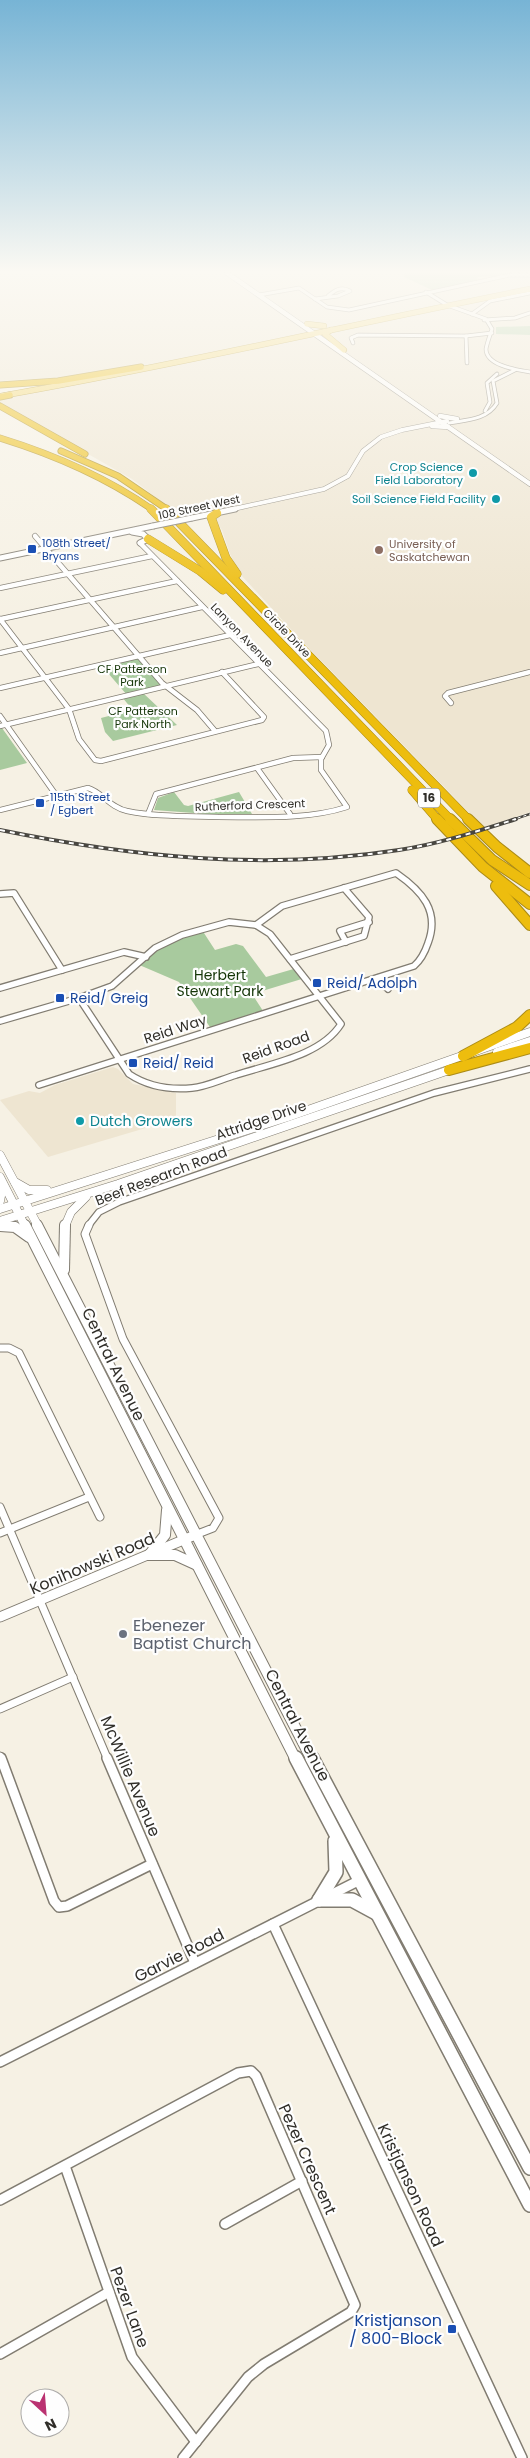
<svg xmlns="http://www.w3.org/2000/svg" width="530" height="2458" viewBox="0 0 530 2458" font-family="Poppins,sans-serif">
  <rect width="100%" height="100%" fill="#f6f1e4"/>
  <g fill="#eee5d1">
    <polygon points="0,273 530,273 530,812 484,828 299,638 241,575 230,554 222,530 214,519 221,514 179,519 154,496 132,479 0,404 0,398 44,391 32,379 0,381"/>
    <polygon points="113,1067 118,1069 133,1084 176,1093 176,1119 48,1157 0,1100 29,1091 40,1093 55,1085"/>
  </g>
  <g fill="#a8ca9e">
    <polygon points="405,273 530,273 530,275 478,277 477,280 481,281 432,290 404,277"/>
    <polygon points="530,326 530,335 496,334 496,327"/>
    <polygon points="139,656 167,686 142,692 177,725 113,741 105,732 101,718 128,711 131,708 122,697 127,695 101,665"/>
    <polygon points="2,728 27,763 0,770 0,729"/>
    <polygon points="174,792 184,805 188,806 239,792 252,814 207,814 154,810 158,798"/>
    <polygon points="202,930 215,950 236,944 243,946 266,977 297,968 305,978 252,994 265,1014 212,1030 179,982 137,964 155,948"/>
  </g>
  <g fill="none" stroke-linecap="round" stroke-linejoin="round">
    <g stroke="#817c71" stroke-width="4.5">
      <g id="minor-far4">
        <path d="M426 292 447 305 486 319 492 329C490 335 487 343 486 349 486 366 518 370 530 372"/>
        <polyline points="259,295 299,288 327,307 349,310 510,275 530,275"/>
        <path d="M315 299 338 296 350 291C341 286 335 290 328 296"/>
        <polyline points="472,314 490,301 530,293"/>
        <polyline points="484,320 515,318 530,313"/>
        <polyline points="466,336 467,363"/>
        <polyline points="353,343 351,338 358,335 466,336 492,333"/>
        <polyline points="485,411 490,402 487,383 497,374"/>
        <path d="M449 423C466 420 487 420 497 403L493 381 515 370"/>
      </g>
    </g>
    <g stroke="#817c71" stroke-width="6">
      <g id="minor-far3">
        <polyline points="35,536 162,683 197,710 215,731"/>
        <polyline points="0,588 152,556"/>
        <polyline points="0,619 69,709 79,739 95,760 101,761 262,720 264,717 222,672"/>
        <polyline points="1,619 177,581"/>
        <polyline points="0,653 202,607"/>
        <polyline points="0,688 230,635"/>
        <polyline points="451,703 445,696 448,693 530,672"/>
        <polyline points="0,716 56,795"/>
        <polyline points="0,726 258,664"/>
        <polyline points="257,768 290,814"/>
        <path d="M0 810 88 788C102 792 109 807 127 811 156 817 188 816 218 817 260 817 307 820 347 807L321 770V759L329 745 326 731 140 543"/>
        <polyline points="148,814 156,794 293,758 322,757"/>
      </g>
    </g>
    <g stroke="#817c71" stroke-width="8">
      <g id="minor-far2">
        <polyline points="0,894 14,893 62,970"/>
        <path d="M229 922 256 925 270 934 341 1024C321 1056 269 1064 236 1075 222 1079 206 1087 192 1088 170 1090 147 1086 129 1074L79 998 112 986 155 948 182 935Z"/>
        <polyline points="346,942 340,931 369,922"/>
        <polyline points="290,959 364,936 369,917 344,888"/>
        <polyline points="378,978 388,989"/>
        <polyline points="0,988 124,952 146,957"/>
        <polyline points="0,1021 79,998"/>
        <path d="M39 1085 414 966C421 960 425 952 428 943 440 911 422 891 396 873L282 906 256 925"/>
        <polyline points="88,1226 99,1212 119,1202 434,1093 530,1069"/>
      </g>
    </g>
    <g stroke="#817c71" stroke-width="9">
      <g id="minor-far1">
        <polyline points="89,1225 85,1234 123,1339 219,1518 213,1528 195,1535"/>
        <polyline points="0,1348 9,1348 19,1353 100,1517"/>
        <polyline points="0,1507 108,1760"/>
        <polyline points="0,1533 89,1497"/>
        <polyline points="0,1709 73,1677"/>
        <polyline points="0,1756 1,1760"/>
      </g>
    </g>
    <g stroke="#817c71" stroke-width="12">
      <g id="minor">
        <polyline points="1,1758 54,1901 59,1907 67,1906 152,1864"/>
        <polyline points="107,1758 195,1963"/>
        <polyline points="273,1924 522,2458"/>
        <polyline points="0,2062 360,1880"/>
        <polyline points="65,2166 132,2357 196,2442"/>
        <polyline points="0,2200 238,2073 251,2071 256,2076 355,2305 351,2312 264,2364 248,2377 183,2458"/>
        <polyline points="225,2224 302,2181"/>
        <polyline points="0,2354 109,2292"/>
      </g>
    </g>
    <g stroke="#817c71" stroke-width="5">
      <polyline id="tertiary-far2" points="229,510 324,489 348,476 363,451 381,437 402,430 447,421"/>
    </g>
    <g stroke="#817c71" stroke-width="7">
      <g id="tertiary-far1">
        <polyline points="192,518 235,509"/>
        <polyline points="132,532 143,534 148,539 140,543"/>
        <polyline points="0,558 153,526"/>
      </g>
    </g>
    <g stroke="#817c71" stroke-width="11">
      <polyline id="tertiary" points="0,1617 195,1535"/>
    </g>
    <g stroke="#817c71" stroke-width="5.5">
      <g id="secondary-far3">
        <polyline points="227,273 530,484"/>
        <polyline points="440,416 457,419"/>
        <polyline points="432,426 448,427"/>
      </g>
    </g>
    <g stroke="#817c71" stroke-width="9">
      <g id="secondary-far2">
        <polyline points="497,1052 530,1041"/>
        <polyline points="0,1155 38,1226"/>
        <polyline points="0,1177 25,1226"/>
        <polyline points="15,1182 29,1190 47,1190"/>
        <polyline points="0,1201 3,1185"/>
        <polyline points="0,1209 288,1117 530,1032"/>
        <polyline points="0,1221 118,1184 455,1068"/>
        <polyline points="0,1226 7,1226"/>
        <polyline points="65,1226 71,1212 86,1197"/>
      </g>
    </g>
    <g stroke="#817c71" stroke-width="12">
      <g id="secondary-far1">
        <polyline points="25,1225 296,1760"/>
        <polyline points="37,1225 312,1760"/>
        <polyline points="0,1226 15,1227 29,1237"/>
        <polyline points="64,1270 65,1225"/>
        <polyline points="149,1555 165,1535 167,1510"/>
        <polyline points="149,1555 175,1555 197,1565"/>
      </g>
    </g>
    <g stroke="#817c71" stroke-width="16">
      <g id="secondary">
        <polyline points="296,1758 530,2205"/>
        <polyline points="312,1758 530,2168"/>
        <polyline points="319,1900 336,1872 335,1841"/>
        <polyline points="319,1900 352,1900 376,1913"/>
      </g>
    </g>
    <g stroke="#ab8b17" stroke-width="6">
      <g id="primary">
        <polyline points="307,324 324,326"/>
        <polyline points="331,330 325,334 344,350"/>
        <path d="M1 396C178 365 353 324 530 289"/>
      </g>
    </g>
    <g stroke="#ab8b17" stroke-width="7">
      <g id="motorway-far2">
        <polyline points="0,385 58,381 141,367"/>
        <polyline points="0,397 10,395"/>
        <polyline points="0,406 85,454"/>
        <path d="M0 438C55 455 106 477 153 510"/>
        <polyline points="61,451 118,476 168,510"/>
      </g>
    </g>
    <g stroke="#ab8b17" stroke-width="9">
      <g id="motorway-far1">
        <polyline points="151,509 451,820"/>
        <polyline points="166,509 469,820"/>
        <polyline points="217,513 211,517 226,558 237,574"/>
        <polyline points="148,539 200,571 223,590"/>
        <polyline points="412,790 438,820"/>
      </g>
    </g>
    <g stroke="#ab8b17" stroke-width="12">
      <g id="motorway">
        <polyline points="437,819 483,867 530,904"/>
        <polyline points="450,819 492,860 530,885"/>
        <polyline points="468,819 497,847 530,873"/>
        <polyline points="496,886 530,925"/>
        <polyline points="463,1056 517,1027 530,1015"/>
        <polyline points="449,1070 530,1048"/>
      </g>
    </g>
    <use href="#minor-far4" stroke="#fff" stroke-width="3"/>
    <use href="#minor-far3" stroke="#fff" stroke-width="4.5"/>
    <use href="#minor-far2" stroke="#fff" stroke-width="5.5"/>
    <use href="#minor-far1" stroke="#fff" stroke-width="7"/>
    <use href="#minor" stroke="#fff" stroke-width="9"/>
    <use href="#tertiary-far2" stroke="#fff" stroke-width="4"/>
    <use href="#tertiary-far1" stroke="#fff" stroke-width="5"/>
    <use href="#tertiary" stroke="#fff" stroke-width="9"/>
    <use href="#secondary-far3" stroke="#fff" stroke-width="4.5"/>
    <use href="#secondary-far2" stroke="#fff" stroke-width="8"/>
    <use href="#secondary-far1" stroke="#fff" stroke-width="10"/>
    <use href="#secondary" stroke="#fff" stroke-width="13"/>
    <use href="#primary" stroke="#f4d76e" stroke-width="5"/>
    <use href="#motorway-far2" stroke="#edbd0e" stroke-width="5.5"/>
    <use href="#motorway-far1" stroke="#edbd0e" stroke-width="8"/>
    <use href="#motorway" stroke="#edbd0e" stroke-width="10"/>
    <g stroke="#494741" stroke-width="2.5">
      <polyline id="rail-far1" points="512,820 530,814"/>
    </g>
    <g stroke="#494741" stroke-width="4">
      <path id="rail" d="M0 830C132 857 264 871 399 850 439 844 478 831 516 819"/>
    </g>
    <use href="#rail-far1" stroke="#fefefe" stroke-width="1" stroke-dasharray="3" stroke-linecap="butt"/>
    <use href="#rail" stroke="#fefefe" stroke-width="2" stroke-dasharray="5" stroke-linecap="butt"/>
    <g stroke="#817c71" stroke-width="7" stroke-linecap="butt">
      <polyline id="tertiary-bridge" points="153,526 192,518"/>
    </g>
    <use href="#tertiary-bridge" stroke="#fff" stroke-width="5"/>
  </g>
  <linearGradient id="sky" x2="0" y2="1"><stop stop-color="#77b4d5"/><stop offset="0.44" stop-color="#fbf9f3"/><stop offset="1" stop-color="#fbf9f3" stop-opacity="0"/></linearGradient>
  <rect width="530" height="617" fill="url(#sky)"/>
  <g fill="#0f9aa8" stroke="#fefefe" stroke-width="2">
    <circle cx="473" cy="473" r="5"/>
    <circle cx="496" cy="499" r="5"/>
    <circle cx="80" cy="1121" r="5"/>
  </g>
  <g fill="#1a4fb4" stroke="#fefefe" stroke-width="2">
    <rect x="27" y="544" width="10" height="10" rx="2.5"/>
    <rect x="35" y="798" width="10" height="10" rx="2.5"/>
    <rect x="312" y="978" width="10" height="10" rx="2.5"/>
    <rect x="55" y="993" width="10" height="10" rx="2.5"/>
    <rect x="128" y="1058" width="10" height="10" rx="2.5"/>
    <rect x="447" y="2324" width="10" height="10" rx="2.5"/>
  </g>
  <circle fill="#8d6e63" stroke="#fefefe" stroke-width="2" cx="379" cy="550" r="5"/>
  <circle fill="#6b7280" stroke="#fefefe" stroke-width="2" cx="123" cy="1634" r="5"/>
  <g text-anchor="middle" stroke-width="4.5" stroke-linejoin="round" paint-order="stroke">
    <g font-size="11" fill="#0d838f" stroke="#fefefe" text-anchor="end">
      <text x="463" y="471">Crop Science<tspan x="463" dy="13">Field Laboratory</tspan></text>
      <text x="486" y="503">Soil Science Field Facility</text>
    </g>
    <g font-size="11" fill="#302e29" stroke="#fefefe">
      <text transform="translate(199 507) rotate(-12)" y="4">108 Street West</text>
      <text transform="translate(287 633) rotate(46)" y="4">Circle Drive</text>
      <text transform="translate(242 635) rotate(46)" y="4">Lanyon Avenue</text>
      <text transform="translate(250 805) rotate(-2)" y="4">Rutherford Crescent</text>
    </g>
    <g font-size="11" fill="#164399" stroke="#fefefe" text-anchor="start">
      <text x="42" y="547">108th Street/<tspan x="42" dy="13">Bryans</tspan></text>
      <text x="50" y="801">115th Street<tspan x="50" dy="13">/ Egbert</tspan></text>
    </g>
    <g font-size="11" fill="#785e54" stroke="#fefefe" text-anchor="start">
      <text x="389" y="548">University of<tspan x="389" dy="13">Saskatchewan</tspan></text>
    </g>
    <g font-size="11" fill="#143507" stroke="#fefefe">
      <text x="132" y="673">CF Patterson<tspan x="132" dy="13">Park</tspan></text>
      <text x="143" y="715">CF Patterson<tspan x="143" dy="13">Park North</tspan></text>
    </g>
    <rect fill="#fefefe" stroke="#6e6c69" stroke-width="1" x="418" y="788.5" width="22" height="19" rx="4"/>
    <g font-size="12" font-weight="bold" fill="#302e29">
      <text x="429" y="802">16</text>
    </g>
    <g font-size="14" fill="#143507" stroke="#fefefe">
      <text x="220" y="980">Herbert<tspan x="220" dy="16">Stewart Park</tspan></text>
    </g>
    <g font-size="14" fill="#164399" stroke="#fefefe" text-anchor="start">
      <text x="327" y="988">Reid/ Adolph</text>
      <text x="70" y="1003">Reid/ Greig</text>
      <text x="143" y="1068">Reid/ Reid</text>
    </g>
    <g font-size="14" fill="#302e29" stroke="#fefefe">
      <text transform="translate(175 1029) rotate(-18)" y="5">Reid Way</text>
      <text transform="translate(276 1047) rotate(-20)" y="5">Reid Road</text>
      <text transform="translate(261 1120) rotate(-19)" y="5">Attridge Drive</text>
      <text transform="translate(161 1176) rotate(-21)" y="5">Beef Research Road</text>
    </g>
    <g font-size="14" fill="#0d838f" stroke="#fefefe" text-anchor="start">
      <text x="90" y="1126">Dutch Growers</text>
    </g>
    <g font-size="16" fill="#302e29" stroke="#fefefe">
      <text transform="translate(114 1364) rotate(64)" y="6">Central Avenue</text>
      <text transform="translate(92 1563) rotate(-23)" y="6">Konihowski Road</text>
      <text transform="translate(298 1725) rotate(63)" y="6">Central Avenue</text>
      <text transform="translate(131 1776) rotate(67)" y="6">McWillie Avenue</text>
      <text transform="translate(179 1955) rotate(-27)" y="6">Garvie Road</text>
      <text transform="translate(308 2159) rotate(66)" y="6">Pezer Crescent</text>
      <text transform="translate(411 2185) rotate(65)" y="6">Kristjanson Road</text>
      <text transform="translate(130 2307) rotate(70)" y="6">Pezer Lane</text>
    </g>
    <g font-size="16" fill="#5b616d" stroke="#fefefe" text-anchor="start">
      <text x="133" y="1631">Ebenezer<tspan x="133" dy="18">Baptist Church</tspan></text>
    </g>
    <g font-size="16" fill="#164399" stroke="#fefefe" text-anchor="end">
      <text x="442" y="2326">Kristjanson<tspan x="442" dy="18">/ 800-Block</tspan></text>
    </g>
  </g>
  <g transform="translate(45 2413) rotate(154)"><circle r="24" fill="#fefefe" stroke="#acaba9"/>
  <path d="M0-4L9 19L0 12L-9 19Z" fill="#ba3271"/>
  <text y="-8" font-size="14" font-weight="bold" text-anchor="middle" fill="#302e29">N</text>
  </g>
</svg>
